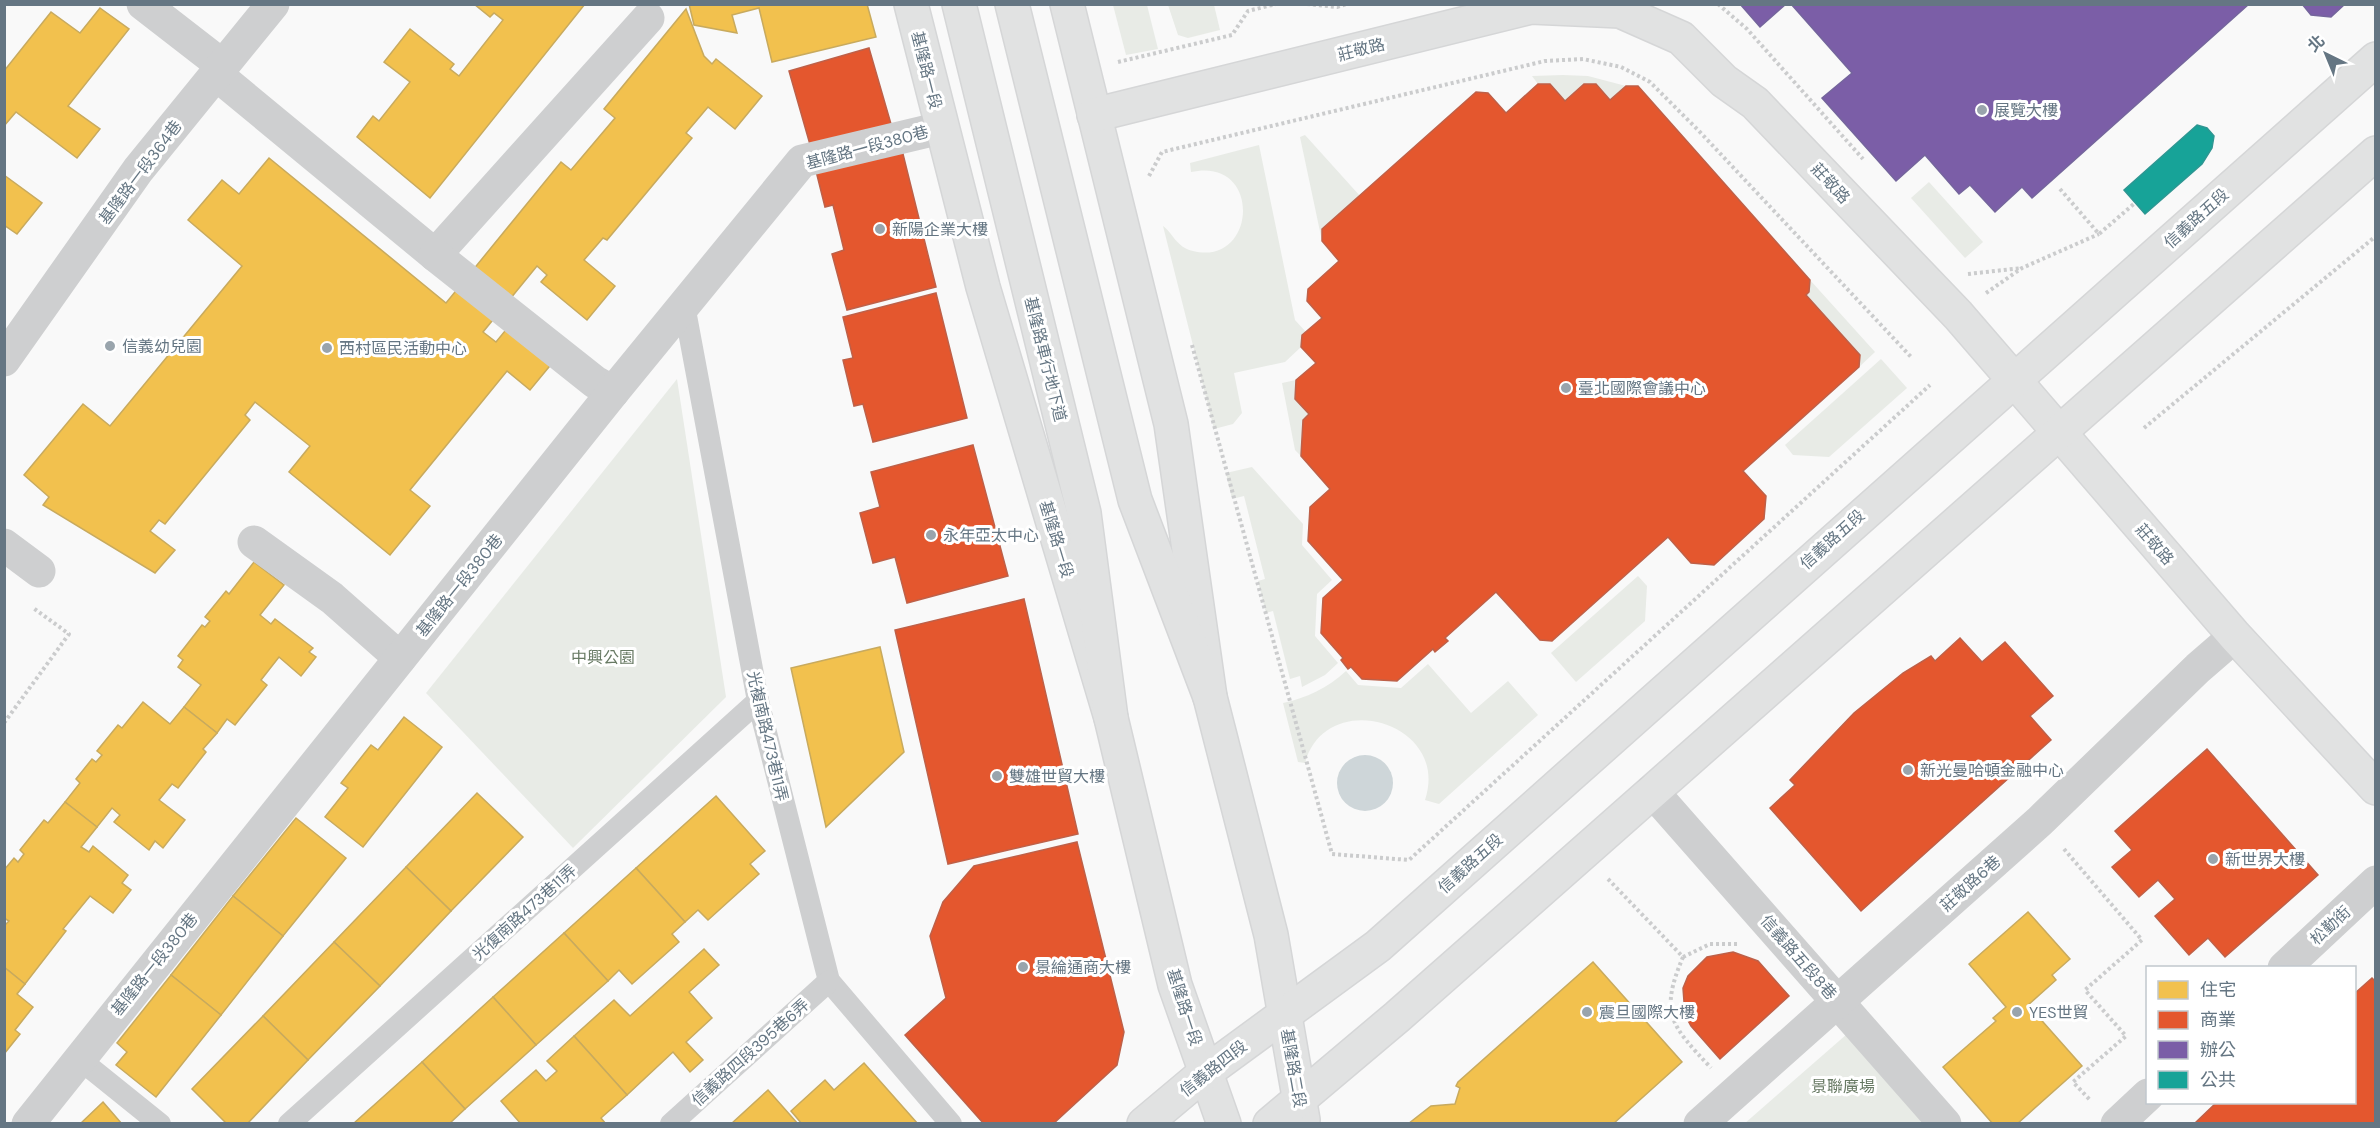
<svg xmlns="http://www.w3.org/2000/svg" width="2380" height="1128" viewBox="0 0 2380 1128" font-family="'DM Sans','Noto Sans TC',sans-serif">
  <rect width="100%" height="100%" fill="#f9f9f9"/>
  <g fill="#e8ebe6">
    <polygon points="1113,5 1147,5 1158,49 1126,55"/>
    <polygon points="1168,5 1214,5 1220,30 1188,38 1178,35"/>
    <polygon points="1563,75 1588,76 1626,86 1610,100 1596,84 1584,84 1565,101 1550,84 1538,84 1532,76"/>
    <polygon points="1305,135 1360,196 1322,229 1322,241 1300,137"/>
    <path d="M1259 145 1295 320 1306 332 1302 335 1301 347 1285 362 1234 373 1242 413 1233 424 1214 429 1163 226C1172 232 1177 248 1193 251 1257 267 1263 156 1191 172L1190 163Z"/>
    <polygon points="1929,182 1983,242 1965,258 1911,198"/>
    <polygon points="1810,280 1875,352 1859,367 1860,355 1806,295 1809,292"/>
    <polygon points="1881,359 1907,388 1829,457 1793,455 1785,445"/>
    <polygon points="677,379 726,697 573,848 426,693"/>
    <polygon points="1296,380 1295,399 1309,414 1303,420 1301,456 1295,450 1282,383"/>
    <polygon points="1252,467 1303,524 1302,545 1332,580 1317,594 1315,636 1338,663 1325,675 1302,687 1300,676 1290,679 1273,611 1266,613 1258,581 1265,579 1244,496 1232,499 1226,473"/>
    <polygon points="1638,576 1647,586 1645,621 1576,682 1551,653"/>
    <path d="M1428 664 1471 713 1508 681 1538 715 1439 804 1425 800C1451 722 1326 686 1305 763L1298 762 1283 703C1306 698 1328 688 1346 671L1358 685 1401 688Z"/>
    <polygon points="1847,1034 1926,1124 1744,1124"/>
  </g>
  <circle fill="#ced6d9" cx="1365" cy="783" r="28"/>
  <g fill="#f2c14e" stroke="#c8aa5e" stroke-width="1.5">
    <polygon points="474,4 585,4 430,198 357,137 373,116 379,121 410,82 384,62 410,29 454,64 450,69 459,76 503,20 494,13 490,17"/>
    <polygon points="689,4 867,4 876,37 772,62 759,8 732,15 737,33 694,25"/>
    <polygon points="100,8 129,29 68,106 100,129 77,158 16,112 4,126 4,71 51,12 80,33"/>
    <polygon points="686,9 704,56 712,64 716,59 762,96 735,129 708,107 686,133 692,138 607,240 603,238 584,260 615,286 587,320 541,282 547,275 537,266 483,332 496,342 514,320 558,356 530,390 507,371 410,490 430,506 390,555 289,472 310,446 255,402 245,415 250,420 165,524 159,520 150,531 175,550 155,573 43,505 49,497 24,475 83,404 110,426 242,266 188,220 222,180 239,194 269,158 446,303 561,162 571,170 615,118 604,109"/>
    <polygon points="4,175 42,203 17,234 4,225"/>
    <polygon points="254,562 284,585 260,615 271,624 275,619 313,648 309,652 316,657 301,676 279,657 261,680 267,685 235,725 227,719 217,733 184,707 201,685 178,667 183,660 178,656 202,625 205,627 210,621 205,617 226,591 229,594"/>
    <polygon points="880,647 904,752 826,827 791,668"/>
    <polygon points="143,702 170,724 184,707 217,733 203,749 206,752 178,788 172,784 159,800 185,820 163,848 155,841 149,850 114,822 120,815 112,808 97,827 65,802 80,783 76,779 92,759 96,762 102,755 97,751 118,725 122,728"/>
    <polygon points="404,717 442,747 363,847 325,817 348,788 341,783 371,745 378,750"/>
    <polygon points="477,793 523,837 451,911 406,867"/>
    <polygon points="716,796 765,851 750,864 759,874 708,920 698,910 685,922 636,868"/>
    <polygon points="65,802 97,827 81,847 89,852 93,846 128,875 122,883 131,890 113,913 90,896 63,929 66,931 25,984 4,967 4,926 9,921 4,918 4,870 14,858 18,862 24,854 20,850 44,820 48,823"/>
    <polygon points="296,818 346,858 283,936 233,896"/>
    <polygon points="406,867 451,911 380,986 334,942"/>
    <polygon points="636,868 685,922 672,934 679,942 632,984 619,970 608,981 564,933"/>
    <polygon points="233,896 283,936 221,1015 171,975"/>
    <polygon points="2028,912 2070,959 2052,975 2056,980 2028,1005 2082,1066 2017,1124 1993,1124 1943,1067 1996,1021 1993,1018 2006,1007 1969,964"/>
    <polygon points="564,933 608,981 536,1045 493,997"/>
    <polygon points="334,942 380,986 308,1060 263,1016"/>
    <polygon points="704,949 719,965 689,992 712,1018 686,1042 703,1060 690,1072 673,1052 627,1095 574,1036 614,1000 630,1016"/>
    <polygon points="1593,962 1682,1062 1613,1124 1408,1124 1431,1106 1455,1104 1460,1088 1456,1086 1458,1082"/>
    <polygon points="4,967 25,984 17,994 33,1007 15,1030 20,1034 4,1054"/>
    <polygon points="171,975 221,1015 156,1097 116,1065 127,1052 117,1043"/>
    <polygon points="493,997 536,1045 465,1109 422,1062"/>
    <polygon points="263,1016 308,1060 247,1124 227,1124 192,1089"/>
    <polygon points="574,1036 627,1095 601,1118 606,1124 521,1124 501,1101 536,1070 546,1081 557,1071 547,1061"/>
    <polygon points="422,1062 465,1109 449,1124 353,1124"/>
    <polygon points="864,1063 918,1124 802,1124 791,1111 825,1080 834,1090"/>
    <polygon points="768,1090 798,1124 731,1124"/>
    <polygon points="103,1102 122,1124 80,1124"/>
  </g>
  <g fill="#e4572e" stroke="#be6048" stroke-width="1.5">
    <polygon points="869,48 891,124 811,148 789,71"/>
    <polygon points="1538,84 1550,84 1565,101 1584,84 1596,84 1610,100 1626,86 1638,86 1810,280 1809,292 1806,295 1860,355 1859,367 1743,471 1766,496 1764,519 1714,565 1691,563 1668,537 1552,641 1540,640 1496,592 1445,638 1448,641 1435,652 1433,649 1397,681 1362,679 1351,667 1348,669 1341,660 1343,658 1321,633 1323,598 1343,580 1308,541 1310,507 1330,489 1301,456 1303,420 1309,414 1295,399 1296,380 1316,363 1301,347 1302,335 1322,318 1307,301 1308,289 1339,261 1322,241 1322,229 1476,92 1488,93 1506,113"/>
    <polygon points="900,142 936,287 847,310 832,254 844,250 833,205 825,207 814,163"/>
    <polygon points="936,293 967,418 873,442 863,404 854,406 843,360 853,358 843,317"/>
    <polygon points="973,445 1008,576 907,603 895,557 873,563 860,513 880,507 871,472"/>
    <polygon points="1024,599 1078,834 948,864 895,630"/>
    <polygon points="1960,638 1982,662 2005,642 2053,696 2030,716 2051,740 1861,911 1770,808 1795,785 1790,780 1854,713 1903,673 1931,656 1935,661"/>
    <polygon points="2207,749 2318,875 2225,957 2208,938 2189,955 2155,916 2175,899 2158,880 2139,897 2112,867 2132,850 2115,831"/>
    <polygon points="1077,842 1124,1032 1117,1065 1053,1124 984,1124 905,1035 946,998 930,936 943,902 974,866"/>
    <polygon points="1733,952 1758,961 1789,996 1720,1059 1691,1026 1685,1015 1683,988 1688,976 1707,957"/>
    <polygon points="2372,978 2376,982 2376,1124 2194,1124 2217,1102 2354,1102 2354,994"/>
  </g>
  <g fill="#7b5ea7" stroke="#74659c" stroke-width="1.5">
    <polygon points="1740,4 1786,4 1760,27"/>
    <polygon points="1791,4 2249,4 2032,198 2022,187 1995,212 1970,185 1959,194 1925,155 1896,181 1822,98 1852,73"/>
    <polygon points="2302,4 2345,4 2331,17 2311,15"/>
  </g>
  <polygon fill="#17a398" stroke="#2e9692" stroke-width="1.5" points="2197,125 2207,128 2214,136 2212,148 2202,164 2145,214 2124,190"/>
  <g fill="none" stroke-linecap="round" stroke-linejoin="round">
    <g stroke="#d5d6d7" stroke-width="36">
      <g id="secondary">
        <polyline points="911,4 983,287 1111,718 1175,985 1224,1124"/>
        <polyline points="1067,4 1171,424 1210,697 1271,935 1303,1120"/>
        <polyline points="1094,115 1531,7 1620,11 1681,38 1724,81 1755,103 1958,315 2235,636 2376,788"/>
        <polyline points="1144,1124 1206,1072 1378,946 2376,59"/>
        <polyline points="1270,1124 1397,1017 2376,153"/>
      </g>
    </g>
    <g stroke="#d5d6d7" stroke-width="36">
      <g id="primary">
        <polyline points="959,4 1084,513 1111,718"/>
        <polyline points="1012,4 1135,500 1210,697"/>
      </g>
    </g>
    <g stroke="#cbcccd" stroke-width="4" stroke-dasharray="3 3" stroke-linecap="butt">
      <polyline points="1307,4 1337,7 1347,4"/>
      <polyline points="1718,4 1747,29 1863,159"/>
      <polyline points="1118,62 1232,35 1248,11 1276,4"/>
      <polyline points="1149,176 1162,152 1545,61 1583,59 1621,67 1650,82 1699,131 1912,358"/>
      <polyline points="2060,189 2099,234 2135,203"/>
      <polyline points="1968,274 2022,268"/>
      <polyline points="1986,293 2022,268 2099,234"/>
      <polyline points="1192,345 1332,854 1409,860 1930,385"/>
      <polyline points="2144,428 2376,236"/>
      <polyline points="4,723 69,634 32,607"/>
      <polyline points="2064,849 2142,940 2085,990 2126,1036 2073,1082 2091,1101"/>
      <path d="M1608 879 1683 957C1659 1014 1671 1025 1711 1068"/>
      <polyline points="1683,957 1710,944 1739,944"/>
    </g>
    <g stroke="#cecfd0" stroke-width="22">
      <polyline points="684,305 758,701 829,981 951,1124"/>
      <polyline points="78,1058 160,1124"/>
      <polyline points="289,1124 758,701"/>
      <polyline points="671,1124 829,981"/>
    </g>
    <g stroke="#cecfd0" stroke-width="33">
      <polyline points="143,4 223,66"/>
      <polyline points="217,75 435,255 648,18"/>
      <polyline points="435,255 595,382 613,392"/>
      <polyline points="4,360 138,170 273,4"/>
      <polyline points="254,542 332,598 400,658"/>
      <polyline points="4,545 39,571"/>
      <polyline points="1652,791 1945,1124"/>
      <polyline points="2284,968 2376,882"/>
      <polyline points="28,1124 613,392 802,161 941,128"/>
      <polyline points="1700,1124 2040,821 2198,668 2235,636"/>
      <polyline points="2117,1124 2148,1095"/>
    </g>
    <use href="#secondary" stroke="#e1e2e2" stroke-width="33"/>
    <use href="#primary" stroke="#e1e2e2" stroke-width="33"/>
  </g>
  <g fill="#99a4ac" stroke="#fff" stroke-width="2">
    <circle cx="1982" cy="110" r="6"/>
    <circle cx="880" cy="229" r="6"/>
    <circle cx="110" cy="346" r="6"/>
    <circle cx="327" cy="348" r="6"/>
    <circle cx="1566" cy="388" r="6"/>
    <circle cx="931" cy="535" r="6"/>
    <circle cx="1908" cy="770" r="6"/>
    <circle cx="997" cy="776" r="6"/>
    <circle cx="2213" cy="859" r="6"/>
    <circle cx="1023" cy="967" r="6"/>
    <circle cx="1587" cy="1012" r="6"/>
    <circle cx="2017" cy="1012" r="6"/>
  </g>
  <g text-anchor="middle" stroke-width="6" stroke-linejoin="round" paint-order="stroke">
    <g font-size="16" fill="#657683" stroke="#fff">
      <text transform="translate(1361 49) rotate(-14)" y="6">莊敬路</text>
      <text transform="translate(927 70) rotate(76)" y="6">基隆路一段</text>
      <text transform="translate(867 147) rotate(-15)" y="6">基隆路一段380巷</text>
      <text transform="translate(140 172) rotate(-53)" y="6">基隆路一段364巷</text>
      <text transform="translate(1831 183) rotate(47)" y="6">莊敬路</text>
      <text transform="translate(2196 218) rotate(-42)" y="6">信義路五段</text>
      <text transform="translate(1046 359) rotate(76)" y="6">基隆路車行地下道</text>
      <text transform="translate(1057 539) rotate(73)" y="6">基隆路一段</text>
      <text transform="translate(1832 539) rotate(-42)" y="6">信義路五段</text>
      <text transform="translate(2155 544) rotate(49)" y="6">莊敬路</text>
      <text transform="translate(459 585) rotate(-51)" y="6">基隆路一段380巷</text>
      <text transform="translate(768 736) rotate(77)" y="6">光複南路473巷11弄</text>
      <text transform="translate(1470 863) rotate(-42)" y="6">信義路五段</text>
      <text transform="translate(1970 883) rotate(-42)" y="6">莊敬路6巷</text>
      <text transform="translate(524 912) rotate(-42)" y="6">光復南路473巷11弄</text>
      <text transform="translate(2330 925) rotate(-43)" y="6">松勤街</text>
      <text transform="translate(1799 957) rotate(49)" y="6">信義路五段8巷</text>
      <text transform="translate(154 964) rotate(-51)" y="6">基隆路一段380巷</text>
      <text transform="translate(1185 1007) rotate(72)" y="6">基隆路一段</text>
      <text transform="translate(750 1052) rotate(-42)" y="6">信義路四段395巷6弄</text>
      <text transform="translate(1213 1068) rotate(-38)" y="6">信義路四段</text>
      <text transform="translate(1294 1068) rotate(80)" y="6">基隆路二段</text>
    </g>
    <g font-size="16" fill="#657683" stroke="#fff" text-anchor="start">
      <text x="1994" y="116">展覽大樓</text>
      <text x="892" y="235">新陽企業大樓</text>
      <text x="122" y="352">信義幼兒園</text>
      <text x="339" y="354">西村區民活動中心</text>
      <text x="1578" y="394">臺北國際會議中心</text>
      <text x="943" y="541">永年亞太中心</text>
      <text x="1920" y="776">新光曼哈頓金融中心</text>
      <text x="1009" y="782">雙雄世貿大樓</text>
      <text x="2225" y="865">新世界大樓</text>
      <text x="1035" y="973">景綸通商大樓</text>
      <text x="1599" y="1018">震旦國際大樓</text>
      <text x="2029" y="1018">YES世貿</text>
    </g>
    <g font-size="16" fill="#687a64" stroke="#fff">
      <text x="603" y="663">中興公園</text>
      <text x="1843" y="1092">景聯廣場</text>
    </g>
  </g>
  <rect width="2380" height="1128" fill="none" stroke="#657683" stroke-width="12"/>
  <rect x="2146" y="966" width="210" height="138" fill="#ffffff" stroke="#c1c8cd" stroke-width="1.5"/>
  <rect x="2158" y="981" width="30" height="18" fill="#f2c14e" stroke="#c1c8cd" stroke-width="1.5"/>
  <text x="2200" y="996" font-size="18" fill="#657683">住宅</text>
  <rect x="2158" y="1011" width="30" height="18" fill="#e4572e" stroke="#c1c8cd" stroke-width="1.5"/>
  <text x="2200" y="1026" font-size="18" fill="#657683">商業</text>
  <rect x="2158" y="1041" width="30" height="18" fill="#7b5ea7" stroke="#c1c8cd" stroke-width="1.5"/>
  <text x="2200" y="1056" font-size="18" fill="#657683">辦公</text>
  <rect x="2158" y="1071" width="30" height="18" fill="#17a398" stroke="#c1c8cd" stroke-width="1.5"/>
  <text x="2200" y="1086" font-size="18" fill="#657683">公共</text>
  <g transform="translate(2326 54) rotate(317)" stroke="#ffffff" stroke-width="4.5" paint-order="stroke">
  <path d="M0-4.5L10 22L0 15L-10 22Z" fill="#657683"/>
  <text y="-9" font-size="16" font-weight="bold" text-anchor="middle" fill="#657683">北</text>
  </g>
</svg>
